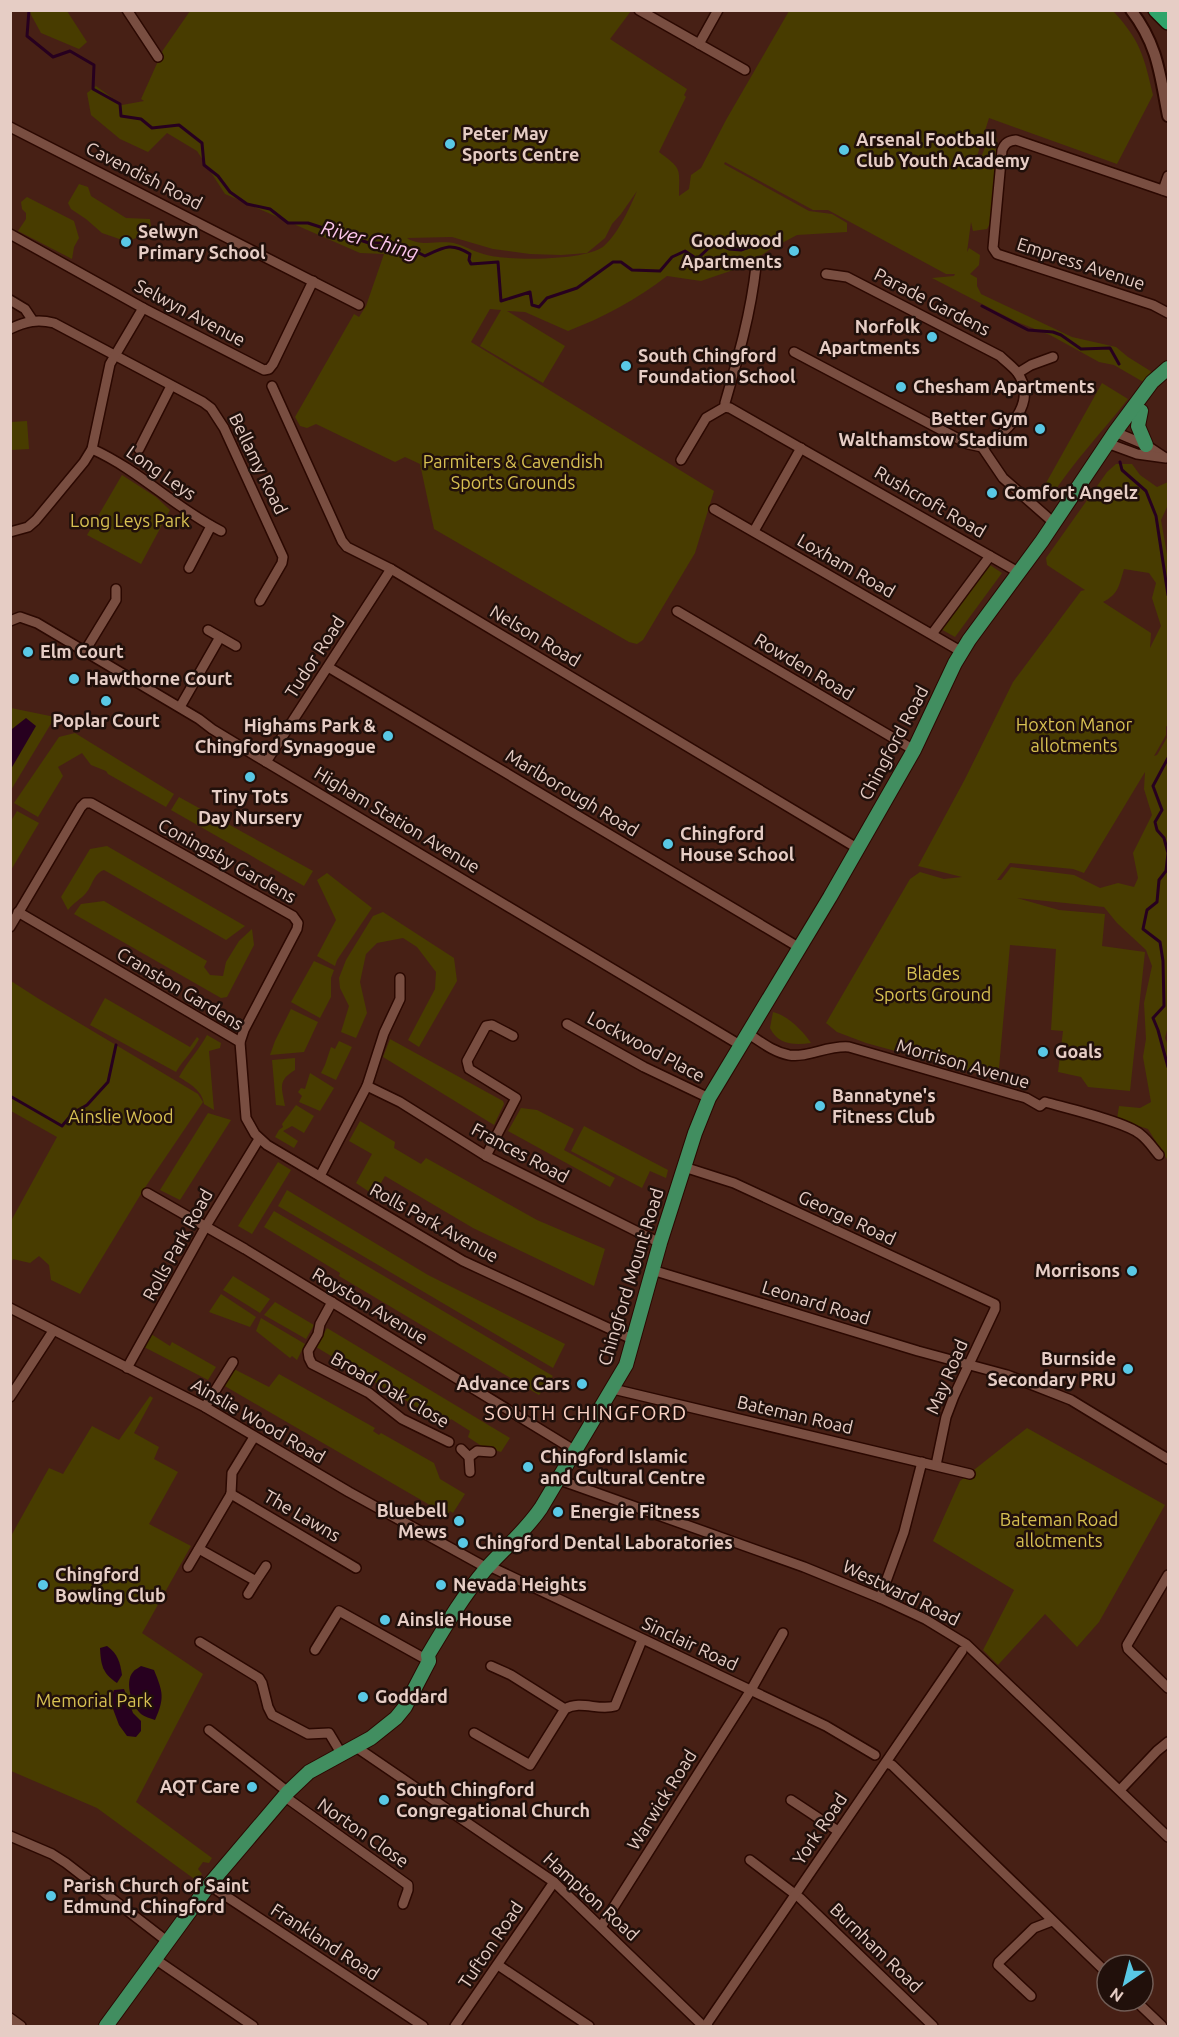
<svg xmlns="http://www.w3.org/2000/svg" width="1179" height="2037" viewBox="0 0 1179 2037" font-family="Ubuntu,sans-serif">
  <rect width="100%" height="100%" fill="#472015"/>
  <g fill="#483c00" fill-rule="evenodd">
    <polygon points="29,11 67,11 87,42 79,49 41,33"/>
    <path d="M190 11H631L610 39 687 89 684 95 686 97 659 152C683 170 679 168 679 196L689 189 691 175 701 168 726 120 789 11H1113C1140 40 1144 56 1153 95L1117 164 989 118 975 163 981 158 989 136 997 138 998 157 990 223 987 229 973 231 971 222 967 252 969 248 980 255 979 265 970 274 977 278V286L981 294 1072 337 1116 347 1128 357 1152 372 1145 383 1114 365 1099 362 1050 335 1015 321 932 278 954 276 955 274H946L828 210H813L725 162 724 164 809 211 832 214 847 223V232L797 235 769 250 748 265 701 281 667 276C636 300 604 317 568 331L525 312 507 311 565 346 543 383 480 346 501 310 490 309 471 342 714 491 695 553 643 640 637 644 629 642 434 529 420 464 405 457 395 462 316 424 307 428 300 426 295 417 354 314 359 317 366 306 384 254 360 253 225 194 197 151 167 133 148 152 120 139 91 115 87 93 96 86 122 105 144 101 141 99 163 50ZM637 191C630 207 618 234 604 246 586 261 510 261 487 255 477 253 467 247 457 244 440 239 422 248 407 238L452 237 493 249 530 254 561 255 587 253 605 238 612 224 621 214Z"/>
    <polygon points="79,184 88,187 91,196 126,218 150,219 151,227 149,231 128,242 102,233 86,219 71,209 68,203"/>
    <polygon points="27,197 74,221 79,238 74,247 72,259 18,231 26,219 26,213 22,209 21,202"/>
    <path d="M1102 383 1128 399C1103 431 1073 462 1051 497L1041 492Z"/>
    <polygon points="27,421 29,449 11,450 11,422"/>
    <path d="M1116 464H1132L1140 475 1157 487 1168 482V505L1161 520 1168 560V727L1166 726V735L1154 756 1157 755 1168 736V1026L1165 1038 1168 1045V1161L1148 1129 1117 1119 1119 1106 1140 1108 1151 1102 1143 1057 1146 1039 1144 1003 1152 966 1146 950 1117 923 1104 907 1017 898 1059 910 1105 914 1102 946 1145 952 1130 1091 1088 1087 1081 1077 1058 1072 1063 1031 1051 1030 1056 949 1010 945 998 1079 866 1043 837 1032 826 1023 910 879 920 872 944 879 962 877 918 866 965 779 1013 682 1081 591 1085 590 1047 565 1046 558 1107 472ZM1124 569 1149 573 1156 583 1152 598 1161 626 1150 648 1151 633 1103 602C1119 594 1119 585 1124 569ZM1145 772 1144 789 1152 815 1133 853 1138 878 1134 887 1118 883 1100 888 1074 875 1011 867 1001 880H997L1010 863 1073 869 1084 873Z"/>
    <polygon points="122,475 156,497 170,510 141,564 87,535"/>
    <polygon points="987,563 1002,573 955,637 939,628"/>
    <polygon points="11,708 55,717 11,790"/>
    <polygon points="75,733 174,794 166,807 108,774 106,771 91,765 82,753 58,767 63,776 38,817 14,803 59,737"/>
    <polygon points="179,797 313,871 304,886 171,810"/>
    <polygon points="17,811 39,823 11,870 11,821"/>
    <path d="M107 846 245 926 226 940 104 870C93 874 93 885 86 893 80 900 74 902 68 910L61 897 90 849Z"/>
    <polygon points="327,873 372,908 337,960 335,966 317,956 336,920 317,880"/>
    <polygon points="104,901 207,961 204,967 210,975 223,976 226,962 239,941 252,929 254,945 227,997 221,998 74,914 81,904"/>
    <polygon points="383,912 454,958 457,981 419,1047 408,1040 435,989 436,972 417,947 403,938 377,943 366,954 360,982 367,1013 356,1038 341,1032 349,1006 340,988 339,978 346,960 373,916"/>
    <polygon points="314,961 334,970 331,978 331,997 320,1018 291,1002"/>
    <polygon points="11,981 39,999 198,1094 203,1102 144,1189 80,1294 51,1280 49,1265 39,1256 30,1263 13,1259 11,1263 11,1221 57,1137 11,1111"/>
    <path d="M105 998 190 1047 197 1037 199 1039C194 1050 183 1060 176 1072L90 1025Z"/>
    <polygon points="291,1009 318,1022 304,1052 270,1055 275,1041"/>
    <path d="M773 1012C787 1015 803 1031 811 1043 794 1045 778 1045 770 1028Z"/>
    <path d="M207 1035 221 1043 220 1048 209 1051 214 1110 204 1104C202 1090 190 1084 179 1077 187 1062 199 1050 207 1035Z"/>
    <polygon points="390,1039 503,1101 504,1104 494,1125 383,1057"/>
    <polygon points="339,1041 352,1047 336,1080 321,1073 325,1065 331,1047 335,1049"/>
    <path d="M295 1058V1070C277 1081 282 1087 285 1106L276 1105 272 1060Z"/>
    <polygon points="310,1073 334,1088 320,1111 299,1102 302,1096 298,1092 301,1088 305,1089"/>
    <polygon points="296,1105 314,1116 304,1133 292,1126 283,1131 298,1141 294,1148 275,1137 279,1130 283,1127 282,1124"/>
    <polygon points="521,1108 537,1110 574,1129 564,1150 615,1178 610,1187 508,1131"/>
    <polygon points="208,1113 231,1120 180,1200 160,1190"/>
    <polygon points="360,1121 395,1142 394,1148 421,1164 426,1158 537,1220 605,1249 594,1286 473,1228 385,1176 374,1195 356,1183 372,1154 349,1141"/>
    <polygon points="584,1126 668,1170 666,1178 650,1171 642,1188 571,1151"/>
    <polygon points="278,1162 291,1170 252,1234 238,1226"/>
    <polygon points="287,1190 428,1275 565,1344 553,1368 278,1206"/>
    <polygon points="274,1211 553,1376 539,1395 339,1276 340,1273 264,1227"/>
    <polygon points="233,1276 270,1299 260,1313 223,1290"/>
    <polygon points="221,1294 256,1317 250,1327 209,1312"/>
    <polygon points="275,1302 314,1325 306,1339 264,1315"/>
    <polygon points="261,1318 305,1344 297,1360 292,1356 290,1358 256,1331"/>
    <polygon points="327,1328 510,1438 501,1452 483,1447 468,1437 470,1431 451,1419 447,1425 316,1347"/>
    <polygon points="151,1334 170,1346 172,1342 216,1367 208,1380 144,1347"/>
    <polygon points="234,1369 269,1387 279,1374 375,1428 373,1431 379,1435 381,1433 434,1463 440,1479 465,1494 453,1513 450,1511 447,1515 223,1385"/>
    <polygon points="150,1396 153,1398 134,1433 159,1447 154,1459 178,1472 149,1524 191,1546 142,1633 203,1674 136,1802 212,1858 209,1863 203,1862 198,1869 202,1874 197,1881 97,1808 11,1771 11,1536 49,1468 63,1474 92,1426 119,1440"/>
    <polygon points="1027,1428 1165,1505 1099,1622 1077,1647 1045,1614 998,1665 983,1650 1014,1590 933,1541 960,1481"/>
  </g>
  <g fill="#27001f">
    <polygon points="26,718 36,726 11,769 12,729"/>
    <path d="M107 1646C118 1654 120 1662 122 1675L117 1683C102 1673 101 1665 100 1648Z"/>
    <path d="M141 1666 154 1670C163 1692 165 1698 155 1720 150 1718 145 1717 141 1714 132 1706 124 1682 133 1672 135 1669 139 1668 141 1666Z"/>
    <polygon points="124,1689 133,1713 141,1721 141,1731 136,1737 127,1736 119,1725 110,1701 114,1690"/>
  </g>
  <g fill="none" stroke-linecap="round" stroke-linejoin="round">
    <g stroke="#27001f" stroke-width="3">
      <path d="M29 10 27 36 53 57 70 51 94 65 93 89 120 104 121 116 141 119 152 128 179 125 202 143 204 165 218 176 230 192 247 204 270 209 288 223H308L369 243H393L407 247 425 256C444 247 451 242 470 254L469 260 471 264 498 262 501 301 530 292 532 305 539 307 547 298 577 288 613 262H621L632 270 660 271 672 257 685 251 697 259 713 244H719L729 249 741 250 780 236"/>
      <polyline points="982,306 1028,330 1053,332 1061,335 1081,349 1110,348 1119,364"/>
      <polyline points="1120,462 1122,470 1146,491 1156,516 1168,595"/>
      <polyline points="1168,758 1153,786 1162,810 1155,822 1157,830 1164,838 1168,853 1166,871 1159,880 1157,902 1147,910 1143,929 1160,942 1163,961 1164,1006 1153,1018 1158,1030 1168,1067"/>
      <polyline points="10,1096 62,1126 73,1113 87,1105 108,1082 116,1045"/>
    </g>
    <g stroke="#2b0801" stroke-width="12">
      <g id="minor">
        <polyline points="127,10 158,57"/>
        <polyline points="639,10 745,70"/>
        <polyline points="699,44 718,10"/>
        <polyline points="10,127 359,305"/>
        <polyline points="1163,190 1168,176"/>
        <path d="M1168 192 1016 140C1008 141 1005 143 1002 150L993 248 997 254 1153 305 1168 313"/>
        <polyline points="10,234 143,308 264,370 269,369 273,364 313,281"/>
        <polyline points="10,300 25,309 33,321"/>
        <path d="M10 329C26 321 38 319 54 323L203 402 211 408 224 428 283 557 282 563 260 601"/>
        <path d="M794 352 968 444 982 447C1007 433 1039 403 1017 372 1012 366 1005 361 1000 356L847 277 826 274"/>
        <polyline points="1018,373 1031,365 1053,357"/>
        <polyline points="272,386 342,541 347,547 391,569 857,848"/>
        <path d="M725 407V403C738 358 751 313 756 266"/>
        <polyline points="1115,432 1146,445 1164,457"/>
        <polyline points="1107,443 1137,454 1166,458"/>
        <polyline points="982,447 1003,478 1054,523"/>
        <path d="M92 449C139 470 175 508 221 531"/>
        <polyline points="139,449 171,386"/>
        <polyline points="681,460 706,418 725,407 730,408 1018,572"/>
        <polyline points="714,509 962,652"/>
        <polyline points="754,531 801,448"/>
        <polyline points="10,532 28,527 36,520 84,462 92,449 110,364 143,308"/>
        <polyline points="189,568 211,526"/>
        <polyline points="677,611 914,750"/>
        <polyline points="10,621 20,617 37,623 199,719 212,729 266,762 740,1045"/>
        <polyline points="208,630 236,646"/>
        <polyline points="932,634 990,556"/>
        <polyline points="85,651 116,600 116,589"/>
        <polyline points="328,667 800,948"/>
        <polyline points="180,707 220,637"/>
        <polyline points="266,762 391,569"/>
        <polyline points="18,912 240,1042"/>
        <polyline points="10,927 81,807 85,803 91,803 293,916 298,923 297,929 244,1030 240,1042 246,1118 255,1134 267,1145 463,1261 632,1339"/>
        <polyline points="567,1024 644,1067 709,1098"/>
        <path d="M747 1033C760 1041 773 1052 789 1055 808 1058 828 1045 849 1047L1026 1098 1040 1106 1045 1102C1066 1108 1126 1122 1140 1134 1148 1140 1153 1148 1159 1155"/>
        <polyline points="367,1086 400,1102 486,1156 660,1243"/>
        <polyline points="486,1156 516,1098 469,1069 467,1061 486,1026 492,1025 513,1036"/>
        <polyline points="684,1167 734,1183 995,1304 995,1309 954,1396 946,1417 936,1465"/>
        <polyline points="320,1176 367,1086 384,1033 400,999 400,978"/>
        <polyline points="147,1193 245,1249 574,1450"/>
        <polyline points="652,1270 918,1351 1007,1375 1071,1400 1168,1459"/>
        <polyline points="332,1302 320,1324 318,1334 308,1351 309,1358 312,1364 369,1393 402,1419 449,1442"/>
        <polyline points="10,1308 205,1407 349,1492 487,1568"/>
        <polyline points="127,1368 206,1226 259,1139"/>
        <polyline points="613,1389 970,1474"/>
        <polyline points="10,1397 53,1331"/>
        <polyline points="205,1407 233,1362"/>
        <polyline points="461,1449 469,1457 477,1451 491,1452"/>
        <polyline points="469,1457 470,1472"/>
        <polyline points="557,1479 804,1567 880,1598 925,1619 966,1644 1168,1837"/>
        <polyline points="231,1494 356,1568"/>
        <polyline points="231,1494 232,1473 254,1437"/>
        <polyline points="199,1549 256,1581 266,1566"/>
        <polyline points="489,1566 826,1726 875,1755"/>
        <polyline points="188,1567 231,1494"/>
        <polyline points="1168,1575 1127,1645 1128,1649 1168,1688"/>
        <polyline points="248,1594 256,1581"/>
        <polyline points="880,1598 904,1532 922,1462"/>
        <polyline points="200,1642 259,1678 262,1683 268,1707 272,1715 308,1734 329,1733 341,1753"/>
        <polyline points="315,1650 339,1611 429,1661"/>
        <polyline points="491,1666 511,1675 565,1709"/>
        <polyline points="209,1730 288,1792"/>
        <path d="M474 1733 530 1765 565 1709C580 1700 599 1711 615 1706L642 1640"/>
        <polyline points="356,1747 554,1882 700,2023 701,2026"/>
        <polyline points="886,1763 892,1765 1107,1973"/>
        <polyline points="1120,1790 1157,1751 1168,1742"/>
        <polyline points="284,1796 408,1885 408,1890 403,1904"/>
        <polyline points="791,1800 838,1831"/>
        <polyline points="10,1836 52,1854 66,1863 168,1942"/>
        <polyline points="750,1860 800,1898 933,2026"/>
        <polyline points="209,1885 423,2026"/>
        <polyline points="601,1927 751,1690 783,1633"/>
        <polyline points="155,1959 253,2026"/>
        <polyline points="498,1965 589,2026"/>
        <polyline points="1031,1996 998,1965 999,1962 1034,1928 1052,1921"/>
        <polyline points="1136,2001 1162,2026"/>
        <polyline points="10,2018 21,2026"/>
        <polyline points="455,2026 554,1882"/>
        <polyline points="707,2026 708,2022 962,1651"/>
      </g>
    </g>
    <g stroke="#2b0801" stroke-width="14">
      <path id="tertiary" d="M1131 10C1158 45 1160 75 1168 116"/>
    </g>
    <g stroke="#2b0801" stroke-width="16">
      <g id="primary">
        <polyline points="1141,411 1138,426 1146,445"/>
        <path d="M106 2026 209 1885 288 1792 309 1772 371 1738 396 1718 405 1707 429 1661 428 1655C446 1625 463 1596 485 1570 504 1548 524 1533 541 1508L626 1365 660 1243 695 1133 709 1098 830 897 914 750 955 663 969 640 1042 541 1115 432 1152 382 1168 368"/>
      </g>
    </g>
    <g stroke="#2b0801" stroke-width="18">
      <polyline id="trunk" points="1156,10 1168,22"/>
    </g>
    <use href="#minor" stroke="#794e41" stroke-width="9"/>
    <use href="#tertiary" stroke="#794e41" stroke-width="10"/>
    <use href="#primary" stroke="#418e60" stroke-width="14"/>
    <use href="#trunk" stroke="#2ea46a" stroke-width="15"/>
  </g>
  <g fill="#59c8e5" stroke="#21100b" stroke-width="2">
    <circle cx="450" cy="144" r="6"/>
    <circle cx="844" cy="150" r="6"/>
    <circle cx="126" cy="242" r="6"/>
    <circle cx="794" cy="251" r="6"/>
    <circle cx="932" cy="337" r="6"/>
    <circle cx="626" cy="366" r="6"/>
    <circle cx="901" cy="387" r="6"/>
    <circle cx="1040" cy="429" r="6"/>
    <circle cx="992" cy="493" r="6"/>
    <circle cx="28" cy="652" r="6"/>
    <circle cx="74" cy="679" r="6"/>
    <circle cx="106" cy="701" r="6"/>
    <circle cx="388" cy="736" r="6"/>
    <circle cx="250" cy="777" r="6"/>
    <circle cx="668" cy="844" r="6"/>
    <circle cx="1043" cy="1052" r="6"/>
    <circle cx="820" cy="1106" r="6"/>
    <circle cx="1132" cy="1271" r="6"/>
    <circle cx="1128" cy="1369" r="6"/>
    <circle cx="582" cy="1384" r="6"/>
    <circle cx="528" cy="1467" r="6"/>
    <circle cx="558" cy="1512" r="6"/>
    <circle cx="459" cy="1521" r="6"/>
    <circle cx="463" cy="1543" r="6"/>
    <circle cx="43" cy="1585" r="6"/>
    <circle cx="441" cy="1585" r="6"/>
    <circle cx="385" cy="1620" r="6"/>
    <circle cx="363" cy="1697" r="6"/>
    <circle cx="252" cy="1787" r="6"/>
    <circle cx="384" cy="1800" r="6"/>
    <circle cx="51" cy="1896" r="6"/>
  </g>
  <g text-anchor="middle" stroke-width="5" stroke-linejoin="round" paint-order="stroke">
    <g font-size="18" font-weight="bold" fill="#e6cdc5" stroke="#21100b" text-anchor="start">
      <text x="462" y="140">Peter May<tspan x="462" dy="21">Sports Centre</tspan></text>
      <text x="856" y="146">Arsenal Football<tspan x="856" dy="21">Club Youth Academy</tspan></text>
      <text x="138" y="238">Selwyn<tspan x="138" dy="21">Primary School</tspan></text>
      <text x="782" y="247" text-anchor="end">Goodwood<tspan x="782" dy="21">Apartments</tspan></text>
      <text x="920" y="333" text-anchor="end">Norfolk<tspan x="920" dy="21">Apartments</tspan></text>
      <text x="638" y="362">South Chingford<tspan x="638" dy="21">Foundation School</tspan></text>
      <text x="913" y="393">Chesham Apartments</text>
      <text x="1028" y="425" text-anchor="end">Better Gym<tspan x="1028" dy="21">Walthamstow Stadium</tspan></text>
      <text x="1004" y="499">Comfort Angelz</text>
      <text x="40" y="658">Elm Court</text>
      <text x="86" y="685">Hawthorne Court</text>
      <text x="106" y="727" text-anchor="middle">Poplar Court</text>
      <text x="376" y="732" text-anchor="end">Highams Park &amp;<tspan x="376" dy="21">Chingford Synagogue</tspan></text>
      <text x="250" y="803" text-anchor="middle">Tiny Tots<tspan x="250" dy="21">Day Nursery</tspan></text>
      <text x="680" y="840">Chingford<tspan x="680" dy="21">House School</tspan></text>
      <text x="1055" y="1058">Goals</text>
      <text x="832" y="1102">Bannatyne's<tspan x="832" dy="21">Fitness Club</tspan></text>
      <text x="1120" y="1277" text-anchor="end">Morrisons</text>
      <text x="1116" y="1365" text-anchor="end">Burnside<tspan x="1116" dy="21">Secondary PRU</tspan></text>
      <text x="570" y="1390" text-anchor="end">Advance Cars</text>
      <text x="540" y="1463">Chingford Islamic<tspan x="540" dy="21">and Cultural Centre</tspan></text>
      <text x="447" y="1517" text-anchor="end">Bluebell<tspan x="447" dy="21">Mews</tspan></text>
      <text x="570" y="1518">Energie Fitness</text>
      <text x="475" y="1549">Chingford Dental Laboratories</text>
      <text x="55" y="1581">Chingford<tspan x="55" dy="21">Bowling Club</tspan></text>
      <text x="453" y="1591">Nevada Heights</text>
      <text x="397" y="1626">Ainslie House</text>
      <text x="375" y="1703">Goddard</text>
      <text x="240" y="1793" text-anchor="end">AQT Care</text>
      <text x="396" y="1796">South Chingford<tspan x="396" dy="21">Congregational Church</tspan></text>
      <text x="63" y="1892">Parish Church of Saint<tspan x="63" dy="21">Edmund, Chingford</tspan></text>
    </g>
    <g font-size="18" fill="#e6cdc5" stroke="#21100b">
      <text transform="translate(144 176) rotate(27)" y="6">Cavendish Road</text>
      <text transform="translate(1081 264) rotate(18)" y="6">Empress Avenue</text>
      <text transform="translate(932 302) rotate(27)" y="6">Parade Gardens</text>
      <text transform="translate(190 313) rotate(28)" y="6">Selwyn Avenue</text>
      <text transform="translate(258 464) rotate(64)" y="6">Bellamy Road</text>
      <text transform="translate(161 473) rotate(35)" y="6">Long Leys</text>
      <text transform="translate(930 502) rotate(30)" y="6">Rushcroft Road</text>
      <text transform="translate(846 566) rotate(30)" y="6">Loxham Road</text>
      <text transform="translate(535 636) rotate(31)" y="6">Nelson Road</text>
      <text transform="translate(315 657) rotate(-57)" y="6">Tudor Road</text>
      <text transform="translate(804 667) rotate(31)" y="6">Rowden Road</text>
      <text transform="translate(894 743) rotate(-62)" y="6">Chingford Road</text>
      <text transform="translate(572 793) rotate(31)" y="6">Marlborough Road</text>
      <text transform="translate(397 820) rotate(31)" y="6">Higham Station Avenue</text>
      <text transform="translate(227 861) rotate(29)" y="6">Coningsby Gardens</text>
      <text transform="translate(180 989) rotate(31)" y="6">Cranston Gardens</text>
      <text transform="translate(646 1047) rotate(28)" y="6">Lockwood Place</text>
      <text transform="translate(963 1064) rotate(16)" y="6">Morrison Avenue</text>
      <text transform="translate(520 1153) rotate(28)" y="6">Frances Road</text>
      <text transform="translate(847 1218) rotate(25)" y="6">George Road</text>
      <text transform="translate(434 1223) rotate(29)" y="6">Rolls Park Avenue</text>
      <text transform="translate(178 1245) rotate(-61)" y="6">Rolls Park Road</text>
      <text transform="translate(631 1277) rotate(-73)" y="6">Chingford Mount Road</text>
      <text transform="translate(816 1303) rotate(17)" y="6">Leonard Road</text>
      <text transform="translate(370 1306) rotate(31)" y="6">Royston Avenue</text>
      <text transform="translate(947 1377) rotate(-67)" y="6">May Road</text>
      <text transform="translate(390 1390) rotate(30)" y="6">Broad Oak Close</text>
      <text transform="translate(795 1415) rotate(13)" y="6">Bateman Road</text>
      <text transform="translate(258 1421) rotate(30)" y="6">Ainslie Wood Road</text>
      <text transform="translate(302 1516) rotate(30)" y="6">The Lawns</text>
      <text transform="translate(901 1593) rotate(26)" y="6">Westward Road</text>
      <text transform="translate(690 1644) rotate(25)" y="6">Sinclair Road</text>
      <text transform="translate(662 1800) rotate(-58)" y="6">Warwick Road</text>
      <text transform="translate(820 1829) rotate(-56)" y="6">York Road</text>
      <text transform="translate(363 1833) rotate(35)" y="6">Norton Close</text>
      <text transform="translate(591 1897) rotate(42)" y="6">Hampton Road</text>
      <text transform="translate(325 1942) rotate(33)" y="6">Frankland Road</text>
      <text transform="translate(491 1945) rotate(-56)" y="6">Tufton Road</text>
      <text transform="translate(876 1948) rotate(44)" y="6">Burnham Road</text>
    </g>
    <g font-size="18" fill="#d7c052" stroke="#21100b">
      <text x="513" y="468">Parmiters &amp; Cavendish<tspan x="513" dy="21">Sports Grounds</tspan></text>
      <text x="130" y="527">Long Leys Park</text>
      <text x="1074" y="731">Hoxton Manor<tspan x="1074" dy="21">allotments</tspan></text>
      <text x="933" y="980">Blades<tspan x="933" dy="21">Sports Ground</tspan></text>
      <text x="121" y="1123">Ainslie Wood</text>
      <text x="1059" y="1526">Bateman Road<tspan x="1059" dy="21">allotments</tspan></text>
      <text x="94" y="1707">Memorial Park</text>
    </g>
    <g font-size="20" font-style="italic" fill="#fdc6ec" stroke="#21100b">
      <text transform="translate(370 240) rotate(15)" y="7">River Ching</text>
    </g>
    <g font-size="20" letter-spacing="1.5" fill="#fbd2c5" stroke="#21100b">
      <text x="586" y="1420">SOUTH CHINGFORD</text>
    </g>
  </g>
  <rect width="1179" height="2037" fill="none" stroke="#e6cdc5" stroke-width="24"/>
  <g transform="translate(1125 1983) rotate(215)"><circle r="28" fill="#21100b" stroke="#705c55" stroke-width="1.5"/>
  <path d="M0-4.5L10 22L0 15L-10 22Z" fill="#59c8e5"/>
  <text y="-9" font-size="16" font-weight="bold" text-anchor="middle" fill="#e6cdc5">N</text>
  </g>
</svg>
